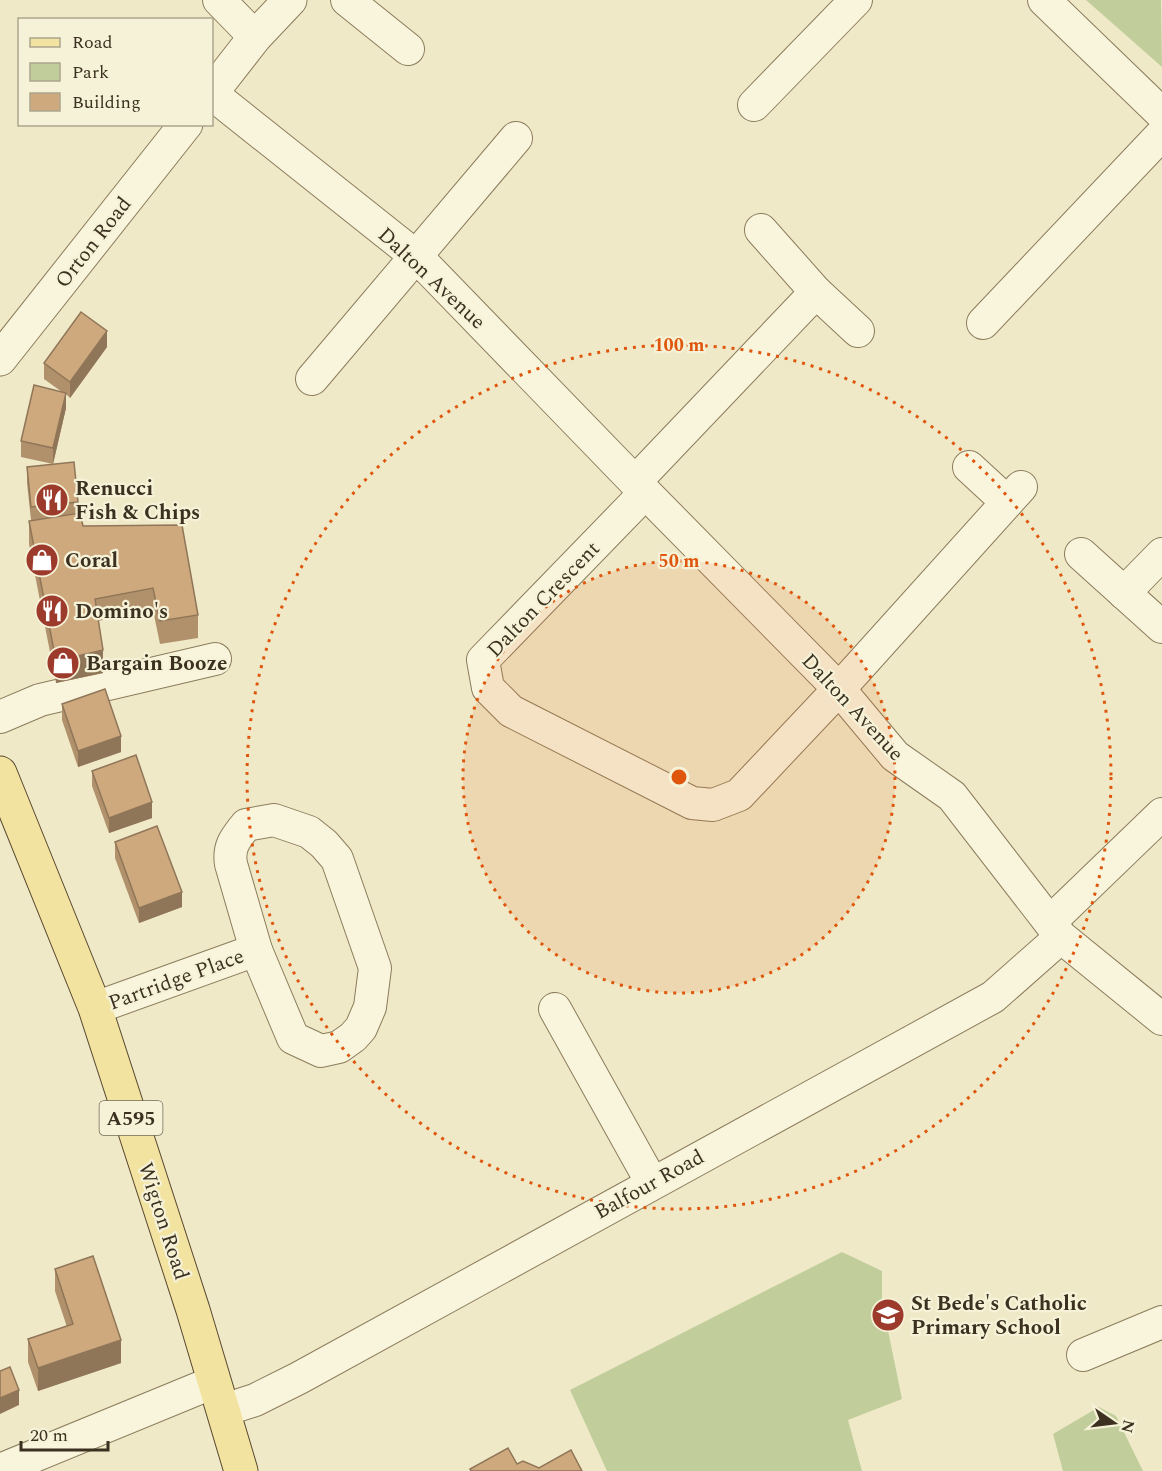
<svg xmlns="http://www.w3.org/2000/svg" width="1162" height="1471" viewBox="0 0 1162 1471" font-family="Spectral,serif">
  <rect width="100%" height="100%" fill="#efe9c8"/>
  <g fill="#c1ce9b">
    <polygon points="1086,0 1161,0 1162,67"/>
    <polygon points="842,1252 882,1271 882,1301 902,1399 848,1420 862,1471 607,1471 570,1390"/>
    <polygon points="1099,1407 1116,1416 1143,1471 1063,1471 1053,1434"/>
  </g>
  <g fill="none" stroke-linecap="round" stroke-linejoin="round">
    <g stroke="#8c7c5c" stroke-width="34">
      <g id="minor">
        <polyline points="219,0 255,37"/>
        <polyline points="347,0 408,49"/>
        <polyline points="1044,0 1162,114"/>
        <polyline points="212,94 417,257 635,482"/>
        <polyline points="754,105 856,0"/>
        <polyline points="761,230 816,292 858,331"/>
        <polyline points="816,292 635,482 839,689 895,756 952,796 1061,937 1162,1019"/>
        <polyline points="983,323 1162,134"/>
        <polyline points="312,379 516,138"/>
        <polyline points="969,467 1007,502"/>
        <polyline points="645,493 483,660 488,688 511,711 692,803 713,805 739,795 839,689 1021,487"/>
        <polyline points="1081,554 1162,627"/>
        <polyline points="1124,593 1162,554"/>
        <polyline points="0,717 40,700 215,659"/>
        <path d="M274 820 309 832 324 844 337 859 375 968 370 1007 361 1028 353 1037 339 1047 321 1051 293 1038 256 950 231 864C228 846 236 838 246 825Z"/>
        <polyline points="1050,922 1162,814"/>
        <polyline points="95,1008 256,950"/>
        <polyline points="555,1009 652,1183"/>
        <polyline points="1083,1355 1162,1322"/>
        <polyline points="224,1410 255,1400 299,1378 993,997 1061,937"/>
        <polyline points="0,1470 214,1382"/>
      </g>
    </g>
    <g stroke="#8c7c5c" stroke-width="35">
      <g id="tertiary">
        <polyline points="212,92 255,37 290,0"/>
        <polyline points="0,359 186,124"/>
      </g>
    </g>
    <g stroke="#5a4930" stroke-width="35">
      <polyline id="primary" points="0,773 95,1008 193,1310 241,1471"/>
    </g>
    <use href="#minor" stroke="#f9f4dc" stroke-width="32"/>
    <use href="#tertiary" stroke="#f9f4dc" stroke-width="33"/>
    <use href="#primary" stroke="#f2e3a0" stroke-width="33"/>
  </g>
  <g fill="#b1916c">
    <polygon points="107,347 70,398 66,394 66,408 53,464 21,457 21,441 62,392 44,379 44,363"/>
    <polygon points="27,467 78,502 78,513 83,526 198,615 198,638 160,644 153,610 98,621 103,673 56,683 29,544 29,521 31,520 27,483"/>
    <polygon points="62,704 121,752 78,767 62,720"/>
    <polygon points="92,771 152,818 109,833 92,786"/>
    <polygon points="115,842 182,907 139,923 115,858"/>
    <polygon points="55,1269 121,1363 38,1391 28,1362 28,1339 67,1327 55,1291"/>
  </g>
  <g fill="#907658">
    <polygon points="107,331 107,347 70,398 70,382"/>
    <polygon points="66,393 66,408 53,464 53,448"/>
    <polygon points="103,650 103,673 56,683 56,661"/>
    <polygon points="121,736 121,752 78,767 78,751"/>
    <polygon points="152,802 152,818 109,833 109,818"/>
    <polygon points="182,892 182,907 139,923 139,908"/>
    <polygon points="121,1340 121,1363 38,1391 38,1368"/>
    <polygon points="19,1390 19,1405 0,1414 0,1398"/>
  </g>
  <g fill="#cea97e" stroke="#907658" stroke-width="1.5">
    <polygon points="81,312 107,331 70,382 44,363"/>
    <polygon points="34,385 66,393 53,448 21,441"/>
    <polygon points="74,462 78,502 31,507 27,467"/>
    <polygon points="80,513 83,526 182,525 198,615 160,621 153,588 95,599 103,650 56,661 29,521"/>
    <polygon points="105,689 121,736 78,751 62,704"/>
    <polygon points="136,755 152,802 109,818 92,771"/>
    <polygon points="157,826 182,892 139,908 115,842"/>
    <polygon points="93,1256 121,1340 38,1368 28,1339 73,1324 55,1269"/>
    <polygon points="10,1367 19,1390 0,1398 0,1371"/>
    <polygon points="508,1448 517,1464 523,1461 539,1468 571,1450 582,1471 471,1471 470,1469"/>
  </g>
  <circle cx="679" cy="777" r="216" fill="#df570d" fill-opacity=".12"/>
  <g fill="none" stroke="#df570d" stroke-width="3" stroke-dasharray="3 6">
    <circle cx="679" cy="777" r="216"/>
    <circle cx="679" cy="777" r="432"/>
  </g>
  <defs>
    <g id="restaurant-disc" transform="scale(1.725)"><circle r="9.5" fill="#9c3a2c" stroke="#f6f2d8"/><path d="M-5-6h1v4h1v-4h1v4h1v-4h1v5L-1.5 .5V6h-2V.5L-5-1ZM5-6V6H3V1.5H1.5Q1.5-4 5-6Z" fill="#fff"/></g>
    <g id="shop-disc" transform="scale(1.725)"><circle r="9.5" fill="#9c3a2c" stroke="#f6f2d8"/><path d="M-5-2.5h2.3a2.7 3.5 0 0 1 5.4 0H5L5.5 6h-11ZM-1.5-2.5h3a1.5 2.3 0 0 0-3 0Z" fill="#fff"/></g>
    <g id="school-disc" transform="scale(1.725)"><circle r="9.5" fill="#9c3a2c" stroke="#f6f2d8"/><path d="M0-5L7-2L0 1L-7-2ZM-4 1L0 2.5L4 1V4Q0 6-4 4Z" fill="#fff"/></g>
  </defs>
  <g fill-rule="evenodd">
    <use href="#restaurant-disc" x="52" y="500"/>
    <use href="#shop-disc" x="42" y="560"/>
    <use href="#restaurant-disc" x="52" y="611"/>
    <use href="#shop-disc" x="63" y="663"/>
    <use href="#school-disc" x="888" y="1315"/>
  </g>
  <g text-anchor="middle" stroke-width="4.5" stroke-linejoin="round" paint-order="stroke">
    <rect fill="#f6f2d8" stroke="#746b57" stroke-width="1.5" x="99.5" y="1101" width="63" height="34" rx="4.5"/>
    <g font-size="20" font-weight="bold" fill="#3c3120">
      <text x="131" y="1125">A595</text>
    </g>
    <g font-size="21" fill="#3c3120" stroke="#f6f2d8">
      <text transform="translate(93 242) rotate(-52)" y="7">Orton Road</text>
      <text transform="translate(432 278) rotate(43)" y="7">Dalton Avenue</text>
      <text transform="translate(543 599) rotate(-46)" y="7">Dalton Crescent</text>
      <text transform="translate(853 707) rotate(47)" y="7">Dalton Avenue</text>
      <text transform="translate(176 979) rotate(-20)" y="7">Partridge Place</text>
      <text transform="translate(649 1184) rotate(-29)" y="7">Balfour Road</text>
      <text transform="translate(164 1221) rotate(72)" y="7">Wigton Road</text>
    </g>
    <g font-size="21" font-weight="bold" fill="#3c3120" stroke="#f6f2d8" text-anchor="start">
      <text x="75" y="495">Renucci<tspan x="75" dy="24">Fish &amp; Chips</tspan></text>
      <text x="65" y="567">Coral</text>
      <text x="75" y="618">Domino's</text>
      <text x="86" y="670">Bargain Booze</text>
      <text x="911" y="1310">St Bede's Catholic<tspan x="911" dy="24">Primary School</tspan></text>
    </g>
  </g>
  <circle cx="679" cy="777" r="9" fill="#df570d" stroke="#f6f2d8" stroke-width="3"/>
  <g font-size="18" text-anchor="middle" font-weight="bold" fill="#df570d" stroke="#f6f2d8" stroke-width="4.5" stroke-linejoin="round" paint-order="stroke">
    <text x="679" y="351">100 m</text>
    <text x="679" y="567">50 m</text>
  </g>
  <rect x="18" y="18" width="195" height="108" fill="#f6f2d8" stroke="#aca58e" stroke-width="1.5"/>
  <rect x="30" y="38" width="30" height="9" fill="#f2e3a0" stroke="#aca58e" stroke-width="1.5"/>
  <text x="72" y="48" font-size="18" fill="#3c3120">Road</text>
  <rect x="30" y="63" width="30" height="18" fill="#c1ce9b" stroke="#aca58e" stroke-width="1.5"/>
  <text x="72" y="78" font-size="18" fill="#3c3120">Park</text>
  <rect x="30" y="93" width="30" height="18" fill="#cea97e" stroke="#aca58e" stroke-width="1.5"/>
  <text x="72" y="108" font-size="18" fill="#3c3120">Building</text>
  <g transform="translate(1114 1423) rotate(104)" stroke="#f6f2d8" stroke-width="4.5" paint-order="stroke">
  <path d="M0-4.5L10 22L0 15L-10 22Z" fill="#3c3120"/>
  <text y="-9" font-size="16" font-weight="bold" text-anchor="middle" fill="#3c3120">N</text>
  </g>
  <path d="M21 1441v9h87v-9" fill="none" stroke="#3c3120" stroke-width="3"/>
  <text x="30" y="1441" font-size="18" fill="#3c3120" stroke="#f6f2d8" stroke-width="4.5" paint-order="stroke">20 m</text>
</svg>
